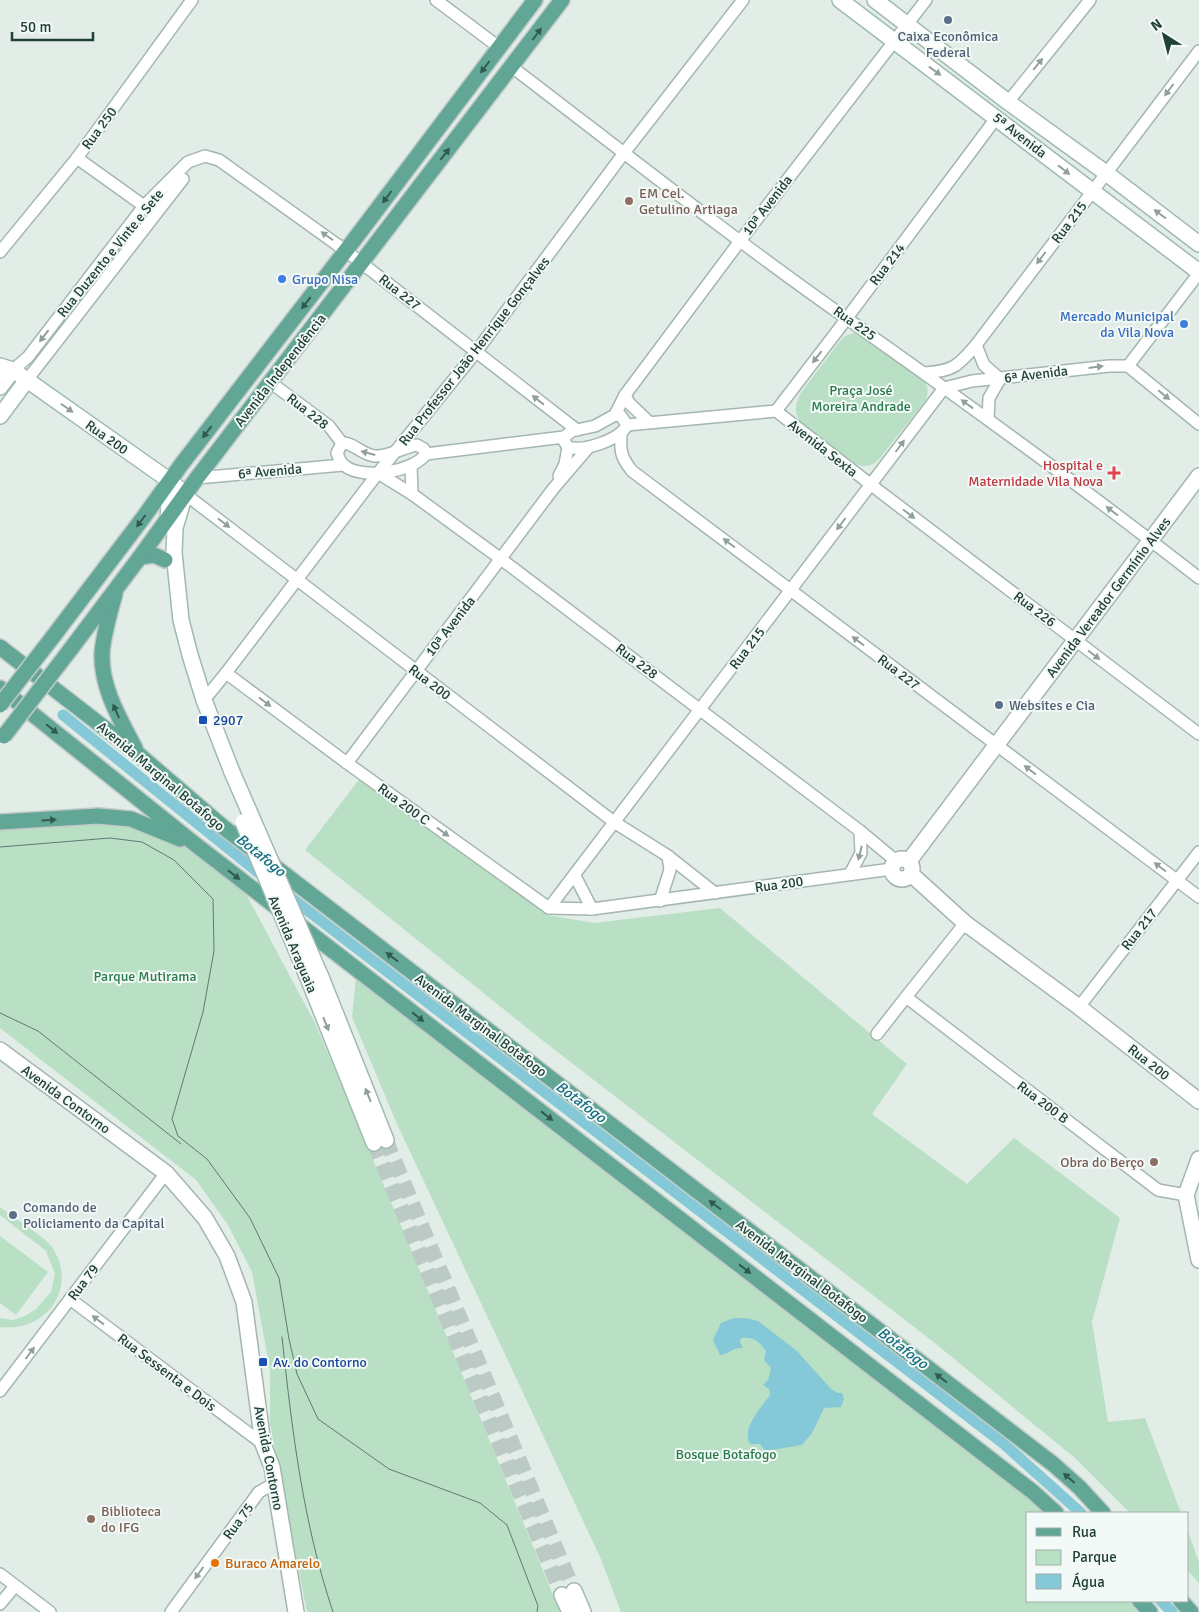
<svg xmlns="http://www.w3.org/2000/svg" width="1199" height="1612" viewBox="0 0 1199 1612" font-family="Signika,sans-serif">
  <rect width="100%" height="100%" fill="#e2ede8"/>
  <g fill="#b9e0c4">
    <path d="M857 332 921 378C928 385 929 390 926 400L879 459C870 468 864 467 853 463L800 422C794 411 795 405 800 394L840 341 845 336Z"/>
    <polygon points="361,777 547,915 594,923 720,908 907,1064 872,1114 967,1184 1014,1138 1120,1218 1092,1322 1108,1422 1145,1418 1181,1513 1130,1513 1075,1458 931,1340 542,1040 305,850"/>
    <polygon points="131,819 196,845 247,896 315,1023 405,1235 560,1612 307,1612 270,1424 270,1370 252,1272 228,1225 196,1180 0,1028 0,826"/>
    <polygon points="357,967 607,1152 939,1420 1046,1513 1028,1513 1028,1601 1132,1601 1143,1612 621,1612 600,1557 397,1124 352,1017"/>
    <path d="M0 1207C11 1216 45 1237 52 1247 79 1287 46 1333 0 1327V1318L13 1320 25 1316 36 1309 51 1292 55 1274 46 1251 0 1215Z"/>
    <polygon points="0,1236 48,1272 16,1315 0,1303"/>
    <polygon points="1188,1532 1199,1562 1199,1583 1188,1571"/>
  </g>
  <path fill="#85c8d7" d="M734 1318H746L758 1321 797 1351 831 1389 838 1393H842L844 1399 841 1407 824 1408 812 1433 802 1445 765 1451 760 1444H750C741 1428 761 1408 770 1395L769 1389 763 1385 768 1380 771 1368 764 1360 766 1351C758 1340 753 1337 741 1338L740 1342 743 1348C730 1348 730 1354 720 1355L713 1340 721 1323Z"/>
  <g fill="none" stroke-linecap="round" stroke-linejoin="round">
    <g stroke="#85c8d7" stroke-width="11">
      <polyline points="63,715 265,878"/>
      <polyline points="286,894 1004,1444 1081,1513"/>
      <polyline points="1161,1601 1172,1612"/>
    </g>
    <g stroke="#bbcac5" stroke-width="15" stroke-dasharray="15 8" stroke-linecap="butt">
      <polyline points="386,1140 574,1591"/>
      <polyline points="374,1143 562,1595"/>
    </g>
    <g stroke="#a4b6b0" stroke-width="14">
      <g id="minor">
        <polyline points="436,0 500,48"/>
        <path d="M512 67C622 151 732 238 846 318 965 402 1084 488 1199 578"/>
        <polyline points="1008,102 1090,0"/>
        <polyline points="77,158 144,206"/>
        <polyline points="0,252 77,158 192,0"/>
        <polyline points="976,345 984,365 1000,379 989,398 988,419"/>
        <polyline points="1128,366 1199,273"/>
        <polyline points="1128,366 1199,424"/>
        <path d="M925 373C953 371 958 366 976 345L1199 51"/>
        <polyline points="0,374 13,370 28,357 144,206 188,162 205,156 219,160 346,251 577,430"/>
        <polyline points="27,380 183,179"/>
        <polyline points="270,382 329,426 342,443"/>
        <polyline points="944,388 972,381 1109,366 1128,366"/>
        <polyline points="625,395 629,403 649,422"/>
        <polyline points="776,411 883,494 1199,734"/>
        <polyline points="776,411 838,330 997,117"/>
        <polyline points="615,415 625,395 740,241 926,0"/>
        <polyline points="627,425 776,411"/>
        <path d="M621 434C620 452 621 457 632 471L1199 897"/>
        <path d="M342 443 337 453C339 458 340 463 345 466 363 480 413 472 426 454L564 437 572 431 595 426 615 415 621 416 627 425C620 440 583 452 568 447L564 441V437"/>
        <path d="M342 443C353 442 362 455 375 456 389 457 403 447 417 445L424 449 426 454"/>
        <polyline points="411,465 412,494"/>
        <polyline points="378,473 412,494 501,559 860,831 896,861"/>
        <polyline points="559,476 565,464 568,447"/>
        <polyline points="197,478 343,465"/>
        <polyline points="185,494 614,822 668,856 715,893"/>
        <polyline points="226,673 347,763 549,908 592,909 892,869"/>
        <polyline points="204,700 226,673 378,473 476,352 624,153 743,0"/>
        <polyline points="347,763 553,489 588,448"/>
        <polyline points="850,874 861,853 860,831"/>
        <polyline points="575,876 592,909"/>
        <polyline points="660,901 670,870 668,856"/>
        <polyline points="549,908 944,388"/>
        <polyline points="965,923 906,997 1158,1190 1186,1195"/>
        <polyline points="1079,1007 1199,852"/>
        <polyline points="877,1034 906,997"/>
        <polyline points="70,1299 263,1444"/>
        <polyline points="0,1391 166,1173"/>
        <polyline points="0,1574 50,1612"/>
        <polyline points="0,1604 15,1586"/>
        <polyline points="171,1612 259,1492 275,1483"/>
      </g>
    </g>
    <g stroke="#a4b6b0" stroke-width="18">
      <g id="tertiary">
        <circle cx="902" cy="869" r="10"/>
        <polyline points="909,861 1199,476"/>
        <polyline points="911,874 965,923 1079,1007 1199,1101"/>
        <polyline points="0,1050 166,1173 205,1218 227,1256 244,1302 263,1444 272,1467 296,1612"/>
        <polyline points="1199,1159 1186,1195 1199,1260"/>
      </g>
    </g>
    <g stroke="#9fbab1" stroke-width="18">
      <g id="secondary">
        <polyline points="840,0 1199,272"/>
        <polyline points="875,0 1008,102 1106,173 1199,244"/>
        <polyline points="0,366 13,370 27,380 170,481 185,494 175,528 174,553 181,620 190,655 204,700 232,772"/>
        <polyline points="0,387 13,370"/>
        <polyline points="0,416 27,380"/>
        <polyline points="168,522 170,481"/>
        <polyline points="321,977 386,1140"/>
        <polyline points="308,978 374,1143"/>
        <polyline points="574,1591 583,1612"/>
        <polyline points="562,1595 570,1612"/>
      </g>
    </g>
    <g stroke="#c1cac7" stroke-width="18">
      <g id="primary">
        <polyline points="140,557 154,555 165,560"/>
        <path d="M115 594C110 613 103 635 102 654 101 688 120 719 135 748"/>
        <polyline points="52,638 143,518 181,465 354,240 535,0"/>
        <polyline points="0,647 138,754 223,827 1053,1464 1079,1487 1103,1513"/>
        <polyline points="70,650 140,557 197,478 562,0"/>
        <polyline points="0,688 196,845 1033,1492 1056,1513"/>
        <polyline points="0,822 98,816 131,819 180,839"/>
        <polyline points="1140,1601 1150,1612"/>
        <polyline points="1181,1601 1191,1612"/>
      </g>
    </g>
    <use href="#minor" stroke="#fff" stroke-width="11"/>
    <use href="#tertiary" stroke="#fff" stroke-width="15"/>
    <use href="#secondary" stroke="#fff" stroke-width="15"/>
    <use href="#primary" stroke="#62a696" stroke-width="15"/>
    <g stroke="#5b7b73" stroke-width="1">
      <polyline points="0,847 110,838 142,842 174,860 213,899 214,951 203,1012 172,1119 178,1136 207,1159 250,1218 279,1278 289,1339 297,1374 318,1419 389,1469 480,1503 507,1525 538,1606 537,1612"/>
      <polyline points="0,1013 38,1031 181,1144"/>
      <path d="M282 1337C292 1430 303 1523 333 1612"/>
    </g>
    <g stroke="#9fbab1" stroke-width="18" stroke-linecap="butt">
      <g id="secondary-bridge">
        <polyline points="232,772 321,977"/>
        <polyline points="243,822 308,978"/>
      </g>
    </g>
    <g stroke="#c1cac7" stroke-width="18" stroke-linecap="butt">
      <g id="primary-bridge">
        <polyline points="0,705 52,638"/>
        <polyline points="4,736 70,650"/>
      </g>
    </g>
    <use href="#secondary-bridge" stroke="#fff" stroke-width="15"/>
    <use href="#primary-bridge" stroke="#62a696" stroke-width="15"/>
  </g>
  <defs><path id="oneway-solid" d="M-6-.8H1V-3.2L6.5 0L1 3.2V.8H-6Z" transform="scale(1.25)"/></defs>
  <g fill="#305a50">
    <use href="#oneway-solid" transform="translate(537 34) rotate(-53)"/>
    <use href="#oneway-solid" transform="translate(485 67) rotate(127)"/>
    <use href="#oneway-solid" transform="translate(445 154) rotate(-52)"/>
    <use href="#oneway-solid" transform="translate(387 197) rotate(127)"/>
    <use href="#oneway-solid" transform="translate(306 303) rotate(128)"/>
    <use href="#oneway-solid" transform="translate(207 432) rotate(128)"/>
    <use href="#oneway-solid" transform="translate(141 521) rotate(127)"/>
    <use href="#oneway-solid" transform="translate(116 711) rotate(-114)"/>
    <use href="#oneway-solid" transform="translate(52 729) rotate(39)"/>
    <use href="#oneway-solid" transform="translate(49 820) rotate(-4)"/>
    <use href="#oneway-solid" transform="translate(234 875) rotate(38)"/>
    <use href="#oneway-solid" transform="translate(392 957) rotate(-143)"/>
    <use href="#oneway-solid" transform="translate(418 1017) rotate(38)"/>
    <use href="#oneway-solid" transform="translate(547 1116) rotate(38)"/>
    <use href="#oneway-solid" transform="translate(715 1205) rotate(-143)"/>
    <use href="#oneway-solid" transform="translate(745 1269) rotate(38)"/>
    <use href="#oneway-solid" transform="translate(941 1378) rotate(-143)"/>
    <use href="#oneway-solid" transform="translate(1069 1478) rotate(-139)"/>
  </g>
  <g fill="#90a09c">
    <use href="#oneway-solid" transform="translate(1038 64) rotate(-51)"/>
    <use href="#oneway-solid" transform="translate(935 71) rotate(36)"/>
    <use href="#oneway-solid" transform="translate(1169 90) rotate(127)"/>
    <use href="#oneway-solid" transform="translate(1064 170) rotate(38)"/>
    <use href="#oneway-solid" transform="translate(1160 214) rotate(-143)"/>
    <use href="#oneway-solid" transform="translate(327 236) rotate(-145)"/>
    <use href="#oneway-solid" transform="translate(1041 258) rotate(127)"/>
    <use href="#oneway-solid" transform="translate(44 336) rotate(128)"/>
    <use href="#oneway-solid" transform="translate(817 357) rotate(128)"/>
    <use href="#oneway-solid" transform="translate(1096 367) rotate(-7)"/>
    <use href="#oneway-solid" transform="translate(1164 395) rotate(39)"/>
    <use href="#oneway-solid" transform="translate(538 400) rotate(-142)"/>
    <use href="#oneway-solid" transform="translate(967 404) rotate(-144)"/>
    <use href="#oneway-solid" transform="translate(67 408) rotate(35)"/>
    <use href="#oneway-solid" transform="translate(900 446) rotate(-53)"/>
    <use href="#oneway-solid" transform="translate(368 453) rotate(-165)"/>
    <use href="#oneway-solid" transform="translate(1112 511) rotate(-143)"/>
    <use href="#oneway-solid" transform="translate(909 514) rotate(37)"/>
    <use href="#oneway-solid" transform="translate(224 523) rotate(37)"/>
    <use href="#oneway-solid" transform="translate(841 524) rotate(127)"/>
    <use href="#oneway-solid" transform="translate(729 543) rotate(-143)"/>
    <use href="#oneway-solid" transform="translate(858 641) rotate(-143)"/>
    <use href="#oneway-solid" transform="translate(1094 655) rotate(37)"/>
    <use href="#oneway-solid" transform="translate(265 702) rotate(37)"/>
    <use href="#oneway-solid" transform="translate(1030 770) rotate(-143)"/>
    <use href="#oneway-solid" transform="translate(443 832) rotate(36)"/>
    <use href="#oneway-solid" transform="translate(860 853) rotate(104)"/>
    <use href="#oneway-solid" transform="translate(1160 867) rotate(-143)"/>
    <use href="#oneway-solid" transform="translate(326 1024) rotate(68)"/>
    <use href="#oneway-solid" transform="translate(368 1095) rotate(-112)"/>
    <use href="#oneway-solid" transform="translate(98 1320) rotate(-143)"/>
    <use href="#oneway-solid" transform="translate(30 1353) rotate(-53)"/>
    <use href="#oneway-solid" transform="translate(199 1573) rotate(126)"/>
  </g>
  <g fill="#5c6f8a" stroke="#f3f9f6" stroke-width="2">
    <circle cx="948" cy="20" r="5"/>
    <circle cx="999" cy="705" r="5"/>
    <circle cx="13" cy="1215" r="5"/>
  </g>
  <g fill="#8d6e63" stroke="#f3f9f6" stroke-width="2">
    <circle cx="629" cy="201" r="5"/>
    <circle cx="1154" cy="1162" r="5"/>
    <circle cx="91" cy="1519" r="5"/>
  </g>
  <g fill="#3f7fe0" stroke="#f3f9f6" stroke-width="2">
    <circle cx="282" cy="279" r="5"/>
    <circle cx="1184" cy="324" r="5"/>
  </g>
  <path fill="#e0444e" stroke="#f3f9f6" stroke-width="2" d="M1111.5 465.5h5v5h5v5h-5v5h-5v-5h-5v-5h5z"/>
  <g fill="#1a4fb4" stroke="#f3f9f6" stroke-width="2">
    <rect x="198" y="715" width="10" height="10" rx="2.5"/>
    <rect x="258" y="1357" width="10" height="10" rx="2.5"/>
  </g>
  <circle fill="#e8710a" stroke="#f3f9f6" stroke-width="2" cx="215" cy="1563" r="5"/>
  <g text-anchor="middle" stroke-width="4" stroke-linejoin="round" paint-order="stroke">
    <g font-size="14" fill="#4e5e75" stroke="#f3f9f6" text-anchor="start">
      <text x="948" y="41" text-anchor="middle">Caixa Econômica<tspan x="948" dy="16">Federal</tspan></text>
      <text x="1009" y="710">Websites e Cia</text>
      <text x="23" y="1212">Comando de<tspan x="23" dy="16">Policiamento da Capital</tspan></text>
    </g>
    <g font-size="14" fill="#204038" stroke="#f3f9f6">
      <text transform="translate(99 128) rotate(-54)" y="5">Rua 250</text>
      <text transform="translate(1020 135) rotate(38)" y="5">5ª Avenida</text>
      <text transform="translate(767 205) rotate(-52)" y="5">10ª Avenida</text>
      <text transform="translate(1069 222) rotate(-53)" y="5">Rua 215</text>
      <text transform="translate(110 253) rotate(-51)" y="5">Rua Duzento e Vinte e Sete</text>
      <text transform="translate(887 264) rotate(-53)" y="5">Rua 214</text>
      <text transform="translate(400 292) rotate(38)" y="5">Rua 227</text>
      <text transform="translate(855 323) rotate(35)" y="5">Rua 225</text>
      <text transform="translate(474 351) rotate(-52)" y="5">Rua Professor João Henrique Gonçalves</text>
      <text transform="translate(280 370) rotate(-52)" y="5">Avenida Independência</text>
      <text transform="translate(1036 374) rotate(-7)" y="5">6ª Avenida</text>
      <text transform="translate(308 411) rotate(38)" y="5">Rua 228</text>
      <text transform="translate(107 437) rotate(35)" y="5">Rua 200</text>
      <text transform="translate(823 448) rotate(38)" y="5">Avenida Sexta</text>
      <text transform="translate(270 471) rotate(-5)" y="5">6ª Avenida</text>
      <text transform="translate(1108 597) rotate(-53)" y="5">Avenida Vereador Germínio Alves</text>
      <text transform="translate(1035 609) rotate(37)" y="5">Rua 226</text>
      <text transform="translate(450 626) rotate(-52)" y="5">10ª Avenida</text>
      <text transform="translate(747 648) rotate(-53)" y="5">Rua 215</text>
      <text transform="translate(637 661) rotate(37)" y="5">Rua 228</text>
      <text transform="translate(899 672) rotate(37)" y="5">Rua 227</text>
      <text transform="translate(430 682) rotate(37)" y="5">Rua 200</text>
      <text transform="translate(161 776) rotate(40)" y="5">Avenida Marginal Botafogo</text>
      <text transform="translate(404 804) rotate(36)" y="5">Rua 200 C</text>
      <text transform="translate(779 884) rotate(-8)" y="5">Rua 200</text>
      <text transform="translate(1139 929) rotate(-52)" y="5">Rua 217</text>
      <text transform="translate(293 944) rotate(67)" y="5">Avenida Araguaia</text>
      <text transform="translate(481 1025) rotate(37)" y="5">Avenida Marginal Botafogo</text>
      <text transform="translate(1149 1062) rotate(38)" y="5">Rua 200</text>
      <text transform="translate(66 1099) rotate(36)" y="5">Avenida Contorno</text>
      <text transform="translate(1043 1102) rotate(37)" y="5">Rua 200 B</text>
      <text transform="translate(802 1271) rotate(37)" y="5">Avenida Marginal Botafogo</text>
      <text transform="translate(83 1282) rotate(-53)" y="5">Rua 79</text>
      <text transform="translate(167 1372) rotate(37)" y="5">Rua Sessenta e Dois</text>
      <text transform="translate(269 1458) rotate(79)" y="5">Avenida Contorno</text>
      <text transform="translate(238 1521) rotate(-54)" y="5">Rua 75</text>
    </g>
    <g font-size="14" fill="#785e54" stroke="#f3f9f6" text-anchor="start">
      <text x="639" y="198">EM Cel.<tspan x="639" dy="16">Getulino Artiaga</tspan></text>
      <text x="1144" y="1167" text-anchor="end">Obra do Berço</text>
      <text x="101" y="1516">Biblioteca<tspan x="101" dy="16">do IFG</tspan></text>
    </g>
    <g font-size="14" fill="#366cbe" stroke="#f3f9f6" text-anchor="start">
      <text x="292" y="284">Grupo Nisa</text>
      <text x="1174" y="321" text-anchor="end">Mercado Municipal<tspan x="1174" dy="16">da Vila Nova</tspan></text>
    </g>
    <g font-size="14" fill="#277a49" stroke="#f3f9f6">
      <text x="861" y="395">Praça José<tspan x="861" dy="16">Moreira Andrade</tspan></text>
      <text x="145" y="981">Parque Mutirama</text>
      <text x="726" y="1459">Bosque Botafogo</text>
    </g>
    <g font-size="14" fill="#be3a42" stroke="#f3f9f6" text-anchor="end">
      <text x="1103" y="470">Hospital e<tspan x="1103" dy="16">Maternidade Vila Nova</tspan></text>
    </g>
    <g font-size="14" fill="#164399" stroke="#f3f9f6" text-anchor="start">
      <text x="213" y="725">2907</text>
      <text x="273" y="1367">Av. do Contorno</text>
    </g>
    <g font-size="14" fill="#c56008" stroke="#f3f9f6" text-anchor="start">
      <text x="225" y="1568">Buraco Amarelo</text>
    </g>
    <g font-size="15" font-style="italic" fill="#156c81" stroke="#f3f9f6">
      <text transform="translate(261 855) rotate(39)" y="5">Botafogo</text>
      <text transform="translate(581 1102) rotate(37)" y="5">Botafogo</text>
      <text transform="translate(903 1348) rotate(37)" y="5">Botafogo</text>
    </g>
  </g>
  <rect x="1026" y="1512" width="162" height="90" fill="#f3f9f6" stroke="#9fafaa"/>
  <rect x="1036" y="1528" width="25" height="8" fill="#62a696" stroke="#9fafaa"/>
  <text x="1072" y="1537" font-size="15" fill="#204038">Rua</text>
  <rect x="1036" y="1550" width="25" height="15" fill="#b9e0c4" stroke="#9fafaa"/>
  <text x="1072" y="1562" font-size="15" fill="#204038">Parque</text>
  <rect x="1036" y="1574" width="25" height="15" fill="#85c8d7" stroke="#9fafaa"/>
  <text x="1072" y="1587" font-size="15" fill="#204038">Água</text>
  <g transform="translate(1164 35) rotate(324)" stroke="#f3f9f6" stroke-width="4" paint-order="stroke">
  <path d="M0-4L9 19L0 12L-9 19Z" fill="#204038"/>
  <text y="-8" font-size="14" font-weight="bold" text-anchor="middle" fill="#204038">N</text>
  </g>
  <path d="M12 32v8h81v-8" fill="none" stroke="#204038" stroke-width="2.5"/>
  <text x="20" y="32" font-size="15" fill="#204038" stroke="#f3f9f6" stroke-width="4" paint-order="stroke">50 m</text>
</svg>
